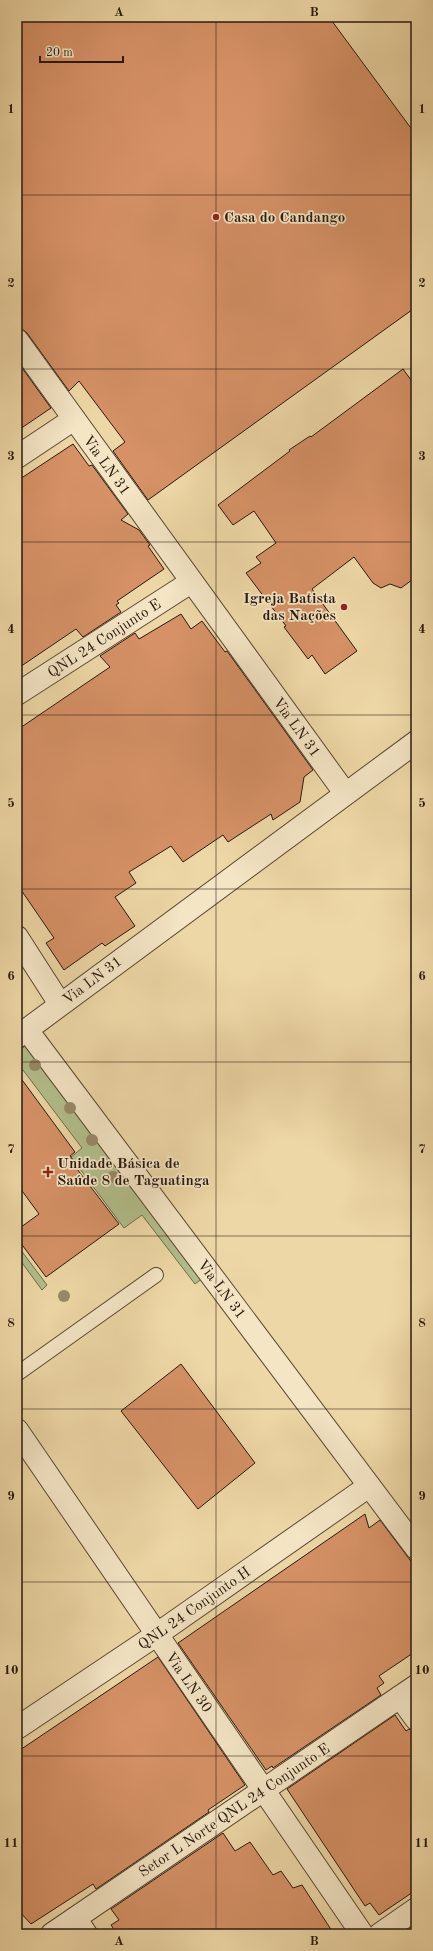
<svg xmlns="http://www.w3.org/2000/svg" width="433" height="1951" viewBox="0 0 433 1951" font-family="'Old Standard TT',serif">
  <rect width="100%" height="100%" fill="#eed7a6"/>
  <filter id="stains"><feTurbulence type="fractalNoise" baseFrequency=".005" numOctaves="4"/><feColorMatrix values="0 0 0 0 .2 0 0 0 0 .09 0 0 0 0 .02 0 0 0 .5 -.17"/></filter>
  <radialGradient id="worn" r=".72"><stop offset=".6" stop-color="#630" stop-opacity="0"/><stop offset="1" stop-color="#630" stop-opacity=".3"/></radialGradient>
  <g fill="#b2bf8c" stroke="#6c6c4d">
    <polygon points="31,1042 207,1275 195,1284 142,1215 124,1228 71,1157 82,1148 23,1070 17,1074 17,1052"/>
    <polygon points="17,1245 47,1285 42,1290 17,1256"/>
  </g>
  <g fill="#d69166" stroke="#27180e">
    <polygon points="17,17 329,17 416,135 416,307 148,500 113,451 125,442 79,381 69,391 27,333 22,329 17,328"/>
    <polygon points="17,361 51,408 17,431"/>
    <polygon points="403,369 416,387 416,577 401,588 390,584 381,588 373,583 354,557 312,589 357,651 325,674 312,655 308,659 284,627 286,626 246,573 261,563 256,557 276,543 254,511 233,525 218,505 290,451 289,450 310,436 311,437"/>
    <polygon points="73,444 89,466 92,465 128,514 121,520 139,530 150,545 148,546 164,569 117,601 119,603 116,605 121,612 83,637 76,629 17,669 17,481"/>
    <polygon points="181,614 191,629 202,621 225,652 227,651 313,770 304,777 300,802 273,820 271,814 228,842 223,835 183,862 171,846 129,872 136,883 115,897 135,926 105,946 102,943 64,970 46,943 54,938 17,884 17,730 110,667 100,656 135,633 139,639"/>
    <polygon points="17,1073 75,1152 70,1156 73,1160 71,1161 119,1224 46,1277 17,1238 17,1230 39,1214 17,1184"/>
    <polygon points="181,1364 255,1463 198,1509 121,1411"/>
    <polygon points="365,1514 369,1528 380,1520 416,1568 416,1651 379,1676 384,1683 377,1688 381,1695 273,1768 272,1766 266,1770 178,1643"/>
    <polygon points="158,1657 245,1785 208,1810 209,1812 96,1889 93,1884 31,1924 17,1909 17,1752"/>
    <polygon points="395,1715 406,1731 409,1729 416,1731 416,1890 379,1915 370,1903 365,1906 287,1789"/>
    <polygon points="223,1833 235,1851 250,1842 273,1875 281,1871 293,1888 302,1885 334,1934 117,1934 111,1925 119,1920 111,1909"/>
  </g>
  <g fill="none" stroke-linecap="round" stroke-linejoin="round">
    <g stroke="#594834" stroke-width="16">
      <polyline id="service" points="17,1374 156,1275"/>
    </g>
    <g stroke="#594834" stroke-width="24">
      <g id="minor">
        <polyline points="17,340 345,793"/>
        <polyline points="17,457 74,419"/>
        <polyline points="17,694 191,582"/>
        <polyline points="17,937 60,1004"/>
        <polyline points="27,1030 416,1548"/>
        <polyline points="17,1037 416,742"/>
        <path d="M17 1430C131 1598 248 1765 362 1934"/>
        <polyline points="400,1697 416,1719"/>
        <polyline points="17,1728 156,1635 369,1486"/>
        <polyline points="76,1919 86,1934"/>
        <polyline points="52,1934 416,1686"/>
        <polyline points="380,1934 416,1909"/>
      </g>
    </g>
    <use href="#service" stroke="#f4e5c5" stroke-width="14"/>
    <use href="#minor" stroke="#f4e5c5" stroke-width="22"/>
  </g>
  <g fill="#988967">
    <circle cx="35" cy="1065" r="6"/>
    <circle cx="70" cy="1108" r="6"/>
    <circle cx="92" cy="1140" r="6"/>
    <circle cx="113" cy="1177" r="6"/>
    <circle cx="64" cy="1296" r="6"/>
  </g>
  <path fill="none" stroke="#27180e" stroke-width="1" stroke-opacity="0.55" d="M216 17V1934M17 195H416M17 369H416M17 542H416M17 715H416M17 889H416M17 1062H416M17 1236H416M17 1409H416M17 1582H416M17 1756H416"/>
  <g fill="#8f2418" stroke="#f4e5c5" stroke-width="1.5">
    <circle cx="216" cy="217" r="4"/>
    <circle cx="344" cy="607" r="4"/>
    <path d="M46 1166h4v4h4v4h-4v4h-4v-4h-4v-4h4z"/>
  </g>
  <g text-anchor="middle" stroke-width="3.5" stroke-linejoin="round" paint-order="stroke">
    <g font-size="15" font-weight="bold" fill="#27180e" stroke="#f4e5c5" text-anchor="start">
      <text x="224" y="222">Casa do Candango</text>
      <text x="336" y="603" text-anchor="end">Igreja Batista<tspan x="336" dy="17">das Nações</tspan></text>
      <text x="57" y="1168">Unidade Básica de<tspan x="57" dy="17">Saúde 8 de Taguatinga</tspan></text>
    </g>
    <g font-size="15" fill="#27180e" stroke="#f4e5c5">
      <text transform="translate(107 465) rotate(54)" y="5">Via LN 31</text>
      <text transform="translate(104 638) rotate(-33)" y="5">QNL 24 Conjunto E</text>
      <text transform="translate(297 727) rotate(54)" y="5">Via LN 31</text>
      <text transform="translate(92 980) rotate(-37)" y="5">Via LN 31</text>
      <text transform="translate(222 1289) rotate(53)" y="5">Via LN 31</text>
      <text transform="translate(194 1608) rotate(-35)" y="5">QNL 24 Conjunto H</text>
      <text transform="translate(189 1682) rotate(55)" y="5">Via LN 30</text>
      <text transform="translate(234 1810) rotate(-34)" y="5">Setor L Norte QNL 24 Conjunto E</text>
    </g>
  </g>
  <rect width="433" height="1951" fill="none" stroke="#eed7a6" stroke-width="44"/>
  <path d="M40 56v6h83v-6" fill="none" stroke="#27180e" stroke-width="2"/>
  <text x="46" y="56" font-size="12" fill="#27180e" stroke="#f4e5c5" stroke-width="3" paint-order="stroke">20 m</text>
  <rect x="22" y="22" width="389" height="1907" fill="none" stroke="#27180e" stroke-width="1.5"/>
  <g font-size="13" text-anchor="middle" font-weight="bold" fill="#27180e">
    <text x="119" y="16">A</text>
    <text x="314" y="16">B</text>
    <text x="11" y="113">1</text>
    <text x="422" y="113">1</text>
    <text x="11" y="287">2</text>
    <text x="422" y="287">2</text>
    <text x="11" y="460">3</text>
    <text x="422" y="460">3</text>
    <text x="11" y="633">4</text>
    <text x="422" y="633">4</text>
    <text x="11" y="807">5</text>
    <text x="422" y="807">5</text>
    <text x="11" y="980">6</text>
    <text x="422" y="980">6</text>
    <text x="11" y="1153">7</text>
    <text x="422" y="1153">7</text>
    <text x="11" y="1327">8</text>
    <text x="422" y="1327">8</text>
    <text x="11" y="1500">9</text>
    <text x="422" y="1500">9</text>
    <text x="11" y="1674">10</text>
    <text x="422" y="1674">10</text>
    <text x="11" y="1847">11</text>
    <text x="422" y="1847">11</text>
    <text x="119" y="1945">A</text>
    <text x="314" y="1945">B</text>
  </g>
  <rect width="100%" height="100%" filter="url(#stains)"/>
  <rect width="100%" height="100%" fill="url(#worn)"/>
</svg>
